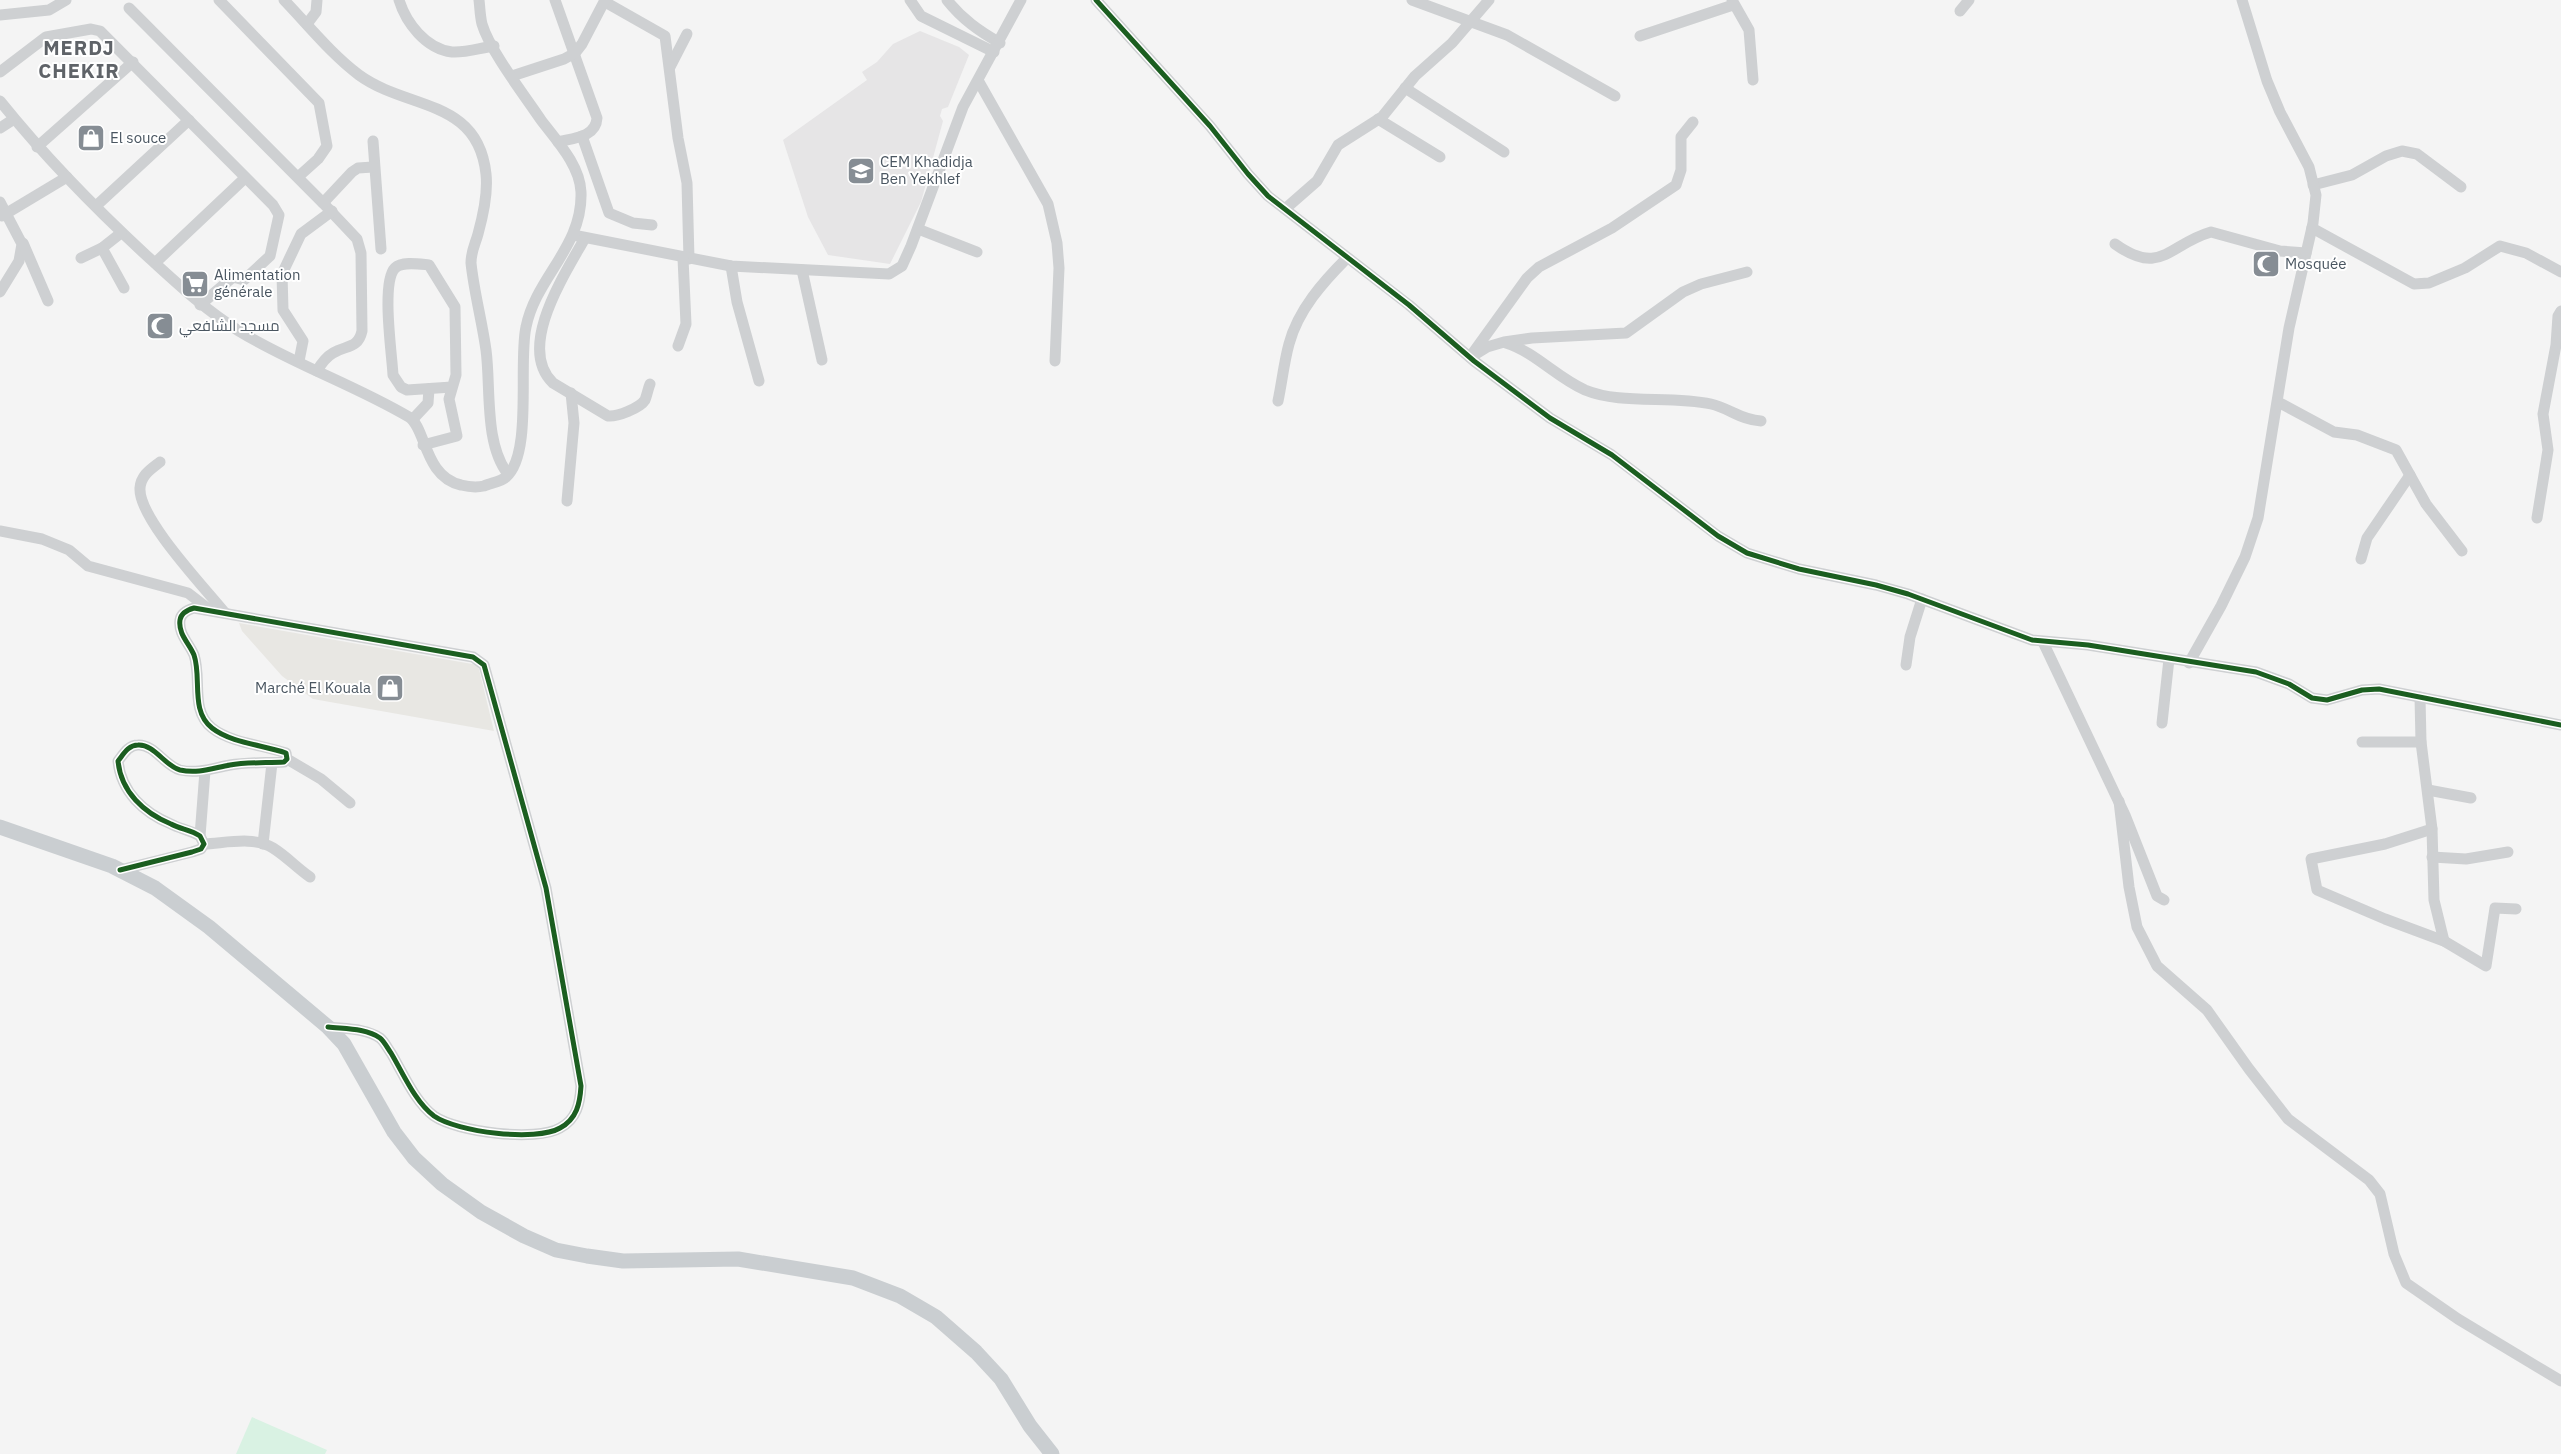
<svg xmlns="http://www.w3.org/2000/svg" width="2561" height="1454" viewBox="0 0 2561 1454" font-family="'IBM Plex Sans',Cairo,sans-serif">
  <rect width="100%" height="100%" fill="#f4f4f4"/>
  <polygon fill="#e8e7e3" points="239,623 478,665 494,731 313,699 282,676 242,631"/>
  <polygon fill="#e6e5e6" points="920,31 959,47 969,55 948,107 942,109 940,116 943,121 921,202 890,264 828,255 808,217 783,140 867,80 862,72 877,62 893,44"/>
  <polygon fill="#d9f2e3" points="252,1417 327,1450 325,1454 236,1454"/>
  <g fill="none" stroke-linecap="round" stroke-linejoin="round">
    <g stroke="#ced0d2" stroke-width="11">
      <polyline points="219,0 319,103 327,146 318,159 298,177"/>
      <path d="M284 0C308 25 332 55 359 75 407 110 478 98 486 174 488 192 483 216 478 234 475 245 471 251 471 263 474 292 482 321 486 350 491 387 484 444 508 474"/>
      <path d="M399 0C406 23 426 49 452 52 465 53 480 48 494 46"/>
      <path d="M555 0 597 118C596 137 574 138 558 142"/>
      <polyline points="910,0 921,16 994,52"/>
      <path d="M947 0C962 19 979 31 1000 43"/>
      <polyline points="1096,0 1210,126 1248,174 1268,196 1409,305 1474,361 1550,418 1612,455 1718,536 1747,553 1799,569 1876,585 1908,594 2032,640 2088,645 2256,672 2289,684 2312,698 2327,700 2362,690 2379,689 2561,725"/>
      <polyline points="1412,0 1507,35 1615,96"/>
      <polyline points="1732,0 1749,30 1753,80"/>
      <polyline points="605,2 665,36 678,138 687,183 689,259"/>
      <path d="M129 8 323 203 357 239 361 253 362 331C358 349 346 345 333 353 326 357 321 364 317 371"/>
      <polyline points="1960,11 1969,0"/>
      <polyline points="0,15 49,10 66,0"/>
      <polyline points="307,24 316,12 317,0"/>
      <polyline points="1640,36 1733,5"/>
      <polyline points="670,67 687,34"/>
      <polyline points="0,72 46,37 91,29 100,31 273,205 279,215 270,256 244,280 233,277 200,305"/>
      <polyline points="512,76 564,59 575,53 582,44 605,0"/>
      <polyline points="979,82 1048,204 1057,243 1059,268 1055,361"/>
      <polyline points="1405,88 1504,152"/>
      <path d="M0 101C45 157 95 208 147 256 178 284 204 309 239 331 293 364 355 385 409 417 426 427 424 477 461 485 469 487 475 488 484 486 490 483 501 482 506 477 533 454 518 362 526 327 536 277 583 247 581 192 580 165 556 140 541 120 525 96 490 51 482 24 480 16 480 8 479 0"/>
      <polyline points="1378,119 1440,157"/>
      <polyline points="0,128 14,119"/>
      <polyline points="582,136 609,213 633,223 652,225"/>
      <polyline points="373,141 381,249"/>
      <polyline points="37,147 133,62"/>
      <polyline points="2313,185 2352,175 2386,156 2402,151 2417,154 2461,187"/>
      <polyline points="0,202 22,244 19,261 0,292"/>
      <polyline points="323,203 352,172 358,168 373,167"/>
      <polyline points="96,206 189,120"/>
      <polyline points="1285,209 1317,181 1338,145 1382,117 1415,76 1452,43 1489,0"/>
      <polyline points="2,216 67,177"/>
      <polyline points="2312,228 2414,284 2429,283 2465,268 2500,246 2526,253 2561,272"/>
      <polyline points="918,229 977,252"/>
      <polyline points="573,235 731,266 889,274 902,266 911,246 963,107 1021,0"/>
      <path d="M585 238C565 274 516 347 553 383L608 416C617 417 640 408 645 400 647 395 648 389 650 384"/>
      <polyline points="23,243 48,301"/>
      <path d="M2115 244C2161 277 2169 244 2211 232L2280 251 2306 253"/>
      <polyline points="102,248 124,288"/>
      <polyline points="81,258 102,248 121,233"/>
      <polyline points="155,263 245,178"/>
      <polyline points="731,266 737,302 759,381"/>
      <polyline points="802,270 822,360"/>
      <path d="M1506 343C1535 352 1556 377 1585 390 1621 405 1671 395 1711 404 1729 408 1741 420 1761 421"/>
      <polyline points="678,346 686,324 683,258"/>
      <polyline points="1474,355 1487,347 1504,342 1532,338 1626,333 1683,292 1701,284 1747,272"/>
      <polyline points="1470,357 1527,278 1539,267 1612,228 1676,185 1681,170 1681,137 1693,122"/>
      <polyline points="299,361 303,341 283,310 282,274 301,234 332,211"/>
      <path d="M1278 401C1282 382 1284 362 1289 344 1298 310 1323 282 1347 258"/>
      <polyline points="2278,402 2334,432 2357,435 2396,450 2426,504 2462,551"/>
      <polyline points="413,419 428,403 429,389"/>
      <path d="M423 445 457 436 449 399 456 375 455 307 429 265C419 264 402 261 395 268 381 282 392 354 393 375L401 387 407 390 452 387"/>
      <path d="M160 462C151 469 141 475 140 488 138 518 205 588 225 613"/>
      <polyline points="567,501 574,423 571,393"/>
      <polyline points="2537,518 2548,450 2543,414 2556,345 2558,316 2561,311"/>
      <polyline points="0,531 42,539 69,550 88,566 188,593 210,610"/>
      <polyline points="2361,559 2367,538 2410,475"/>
      <polyline points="2043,642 2125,815 2157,896 2164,900"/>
      <polyline points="2189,663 2221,606 2245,557 2258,518 2289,328 2313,223 2316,195 2309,167 2280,112 2267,81 2242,0"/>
      <polyline points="1906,665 1910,637 1922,599"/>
      <polyline points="2420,697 2421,742 2432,829 2434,900 2444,941"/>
      <polyline points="2162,723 2169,659"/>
      <polyline points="2362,742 2421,742"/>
      <polyline points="287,759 321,779 350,803"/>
      <polyline points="2428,790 2471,798"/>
      <polyline points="2119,801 2129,887 2137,927 2157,966 2207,1010 2249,1069 2288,1119 2369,1180 2380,1194 2394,1254 2406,1283 2458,1319 2561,1381"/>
      <polyline points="2432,829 2385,844 2311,859 2317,890 2385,919 2444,941 2486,966 2495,908 2516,909"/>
      <polyline points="200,836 205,771"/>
      <path d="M204 844C226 843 254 836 273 848 286 856 297 868 310 877"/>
      <polyline points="263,844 272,763"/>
      <polyline points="2432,857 2466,859 2508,852"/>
      <path d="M120 870 192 852 201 849 204 844 200 836C191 830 180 829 171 824 144 813 121 792 118 761 123 755 128 745 138 745 154 744 165 766 180 770 198 774 213 768 230 765 247 762 266 763 284 762L287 759 286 753C263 745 231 743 212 728 190 711 202 678 194 655 189 643 178 634 180 620 181 613 187 610 194 608L473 657 484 665 546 888 581 1086C580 1103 577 1119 560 1128 536 1142 457 1132 434 1116 415 1102 403 1073 391 1053 388 1049 384 1041 380 1038 366 1028 344 1029 328 1027"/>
    </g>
    <polyline stroke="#caced1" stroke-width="15" points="0,827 112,866 155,888 209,927 328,1027 344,1044 394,1132 414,1158 442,1184 481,1212 524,1236 556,1250 587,1256 623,1261 738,1259 853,1278 900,1296 936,1317 976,1352 1001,1379 1030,1426 1052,1454"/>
    <g stroke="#fff" stroke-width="8">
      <g id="cycleway">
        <polyline points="1096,0 1210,126 1248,174 1268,196 1409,305 1474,361 1550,418 1612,455 1718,536 1747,553 1799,569 1876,585 1908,594 2032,640 2088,645 2256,672 2289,684 2312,698 2327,700 2362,690 2379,689 2561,725"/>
        <path d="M120 870 192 852 201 849 204 844 200 836C191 830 180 829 171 824 144 813 121 792 118 761 123 755 128 745 138 745 154 744 165 766 180 770 198 774 213 768 230 765 247 762 266 763 284 762L287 759 286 753C263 745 231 743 212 728 190 711 202 678 194 655 189 643 178 634 180 620 181 613 187 610 194 608L473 657 484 665 546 888 581 1086C580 1103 577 1119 560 1128 536 1142 457 1132 434 1116 415 1102 403 1073 391 1053 388 1049 384 1041 380 1038 366 1028 344 1029 328 1027"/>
      </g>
    </g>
    <use href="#cycleway" stroke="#1b5e20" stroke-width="5"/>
  </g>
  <defs>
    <g id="shop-square" transform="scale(1.4375)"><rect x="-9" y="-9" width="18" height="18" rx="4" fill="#868d94" stroke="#fff"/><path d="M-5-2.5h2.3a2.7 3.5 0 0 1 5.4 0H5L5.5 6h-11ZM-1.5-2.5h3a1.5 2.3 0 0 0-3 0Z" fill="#fff"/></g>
    <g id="school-square" transform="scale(1.4375)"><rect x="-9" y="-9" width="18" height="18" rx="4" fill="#868d94" stroke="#fff"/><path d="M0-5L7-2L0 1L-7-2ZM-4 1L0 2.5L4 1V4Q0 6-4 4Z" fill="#fff"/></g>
    <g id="mosque-square" transform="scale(1.4375)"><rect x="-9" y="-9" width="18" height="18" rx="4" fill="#868d94" stroke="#fff"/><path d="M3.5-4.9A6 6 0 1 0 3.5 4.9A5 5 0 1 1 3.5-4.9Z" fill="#fff"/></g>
    <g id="supermarket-square" transform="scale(1.4375)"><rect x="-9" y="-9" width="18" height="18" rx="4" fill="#868d94" stroke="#fff"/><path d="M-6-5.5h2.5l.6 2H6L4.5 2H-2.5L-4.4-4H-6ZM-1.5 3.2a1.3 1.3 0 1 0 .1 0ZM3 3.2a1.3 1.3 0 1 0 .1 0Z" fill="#fff"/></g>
  </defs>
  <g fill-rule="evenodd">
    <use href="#shop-square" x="91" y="138"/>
    <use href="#school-square" x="861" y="171"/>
    <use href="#mosque-square" x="2266" y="264"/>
    <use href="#supermarket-square" x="195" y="284"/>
    <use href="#mosque-square" x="160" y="326"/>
    <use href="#shop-square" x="390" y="688"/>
  </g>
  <g text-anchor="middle" stroke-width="4" stroke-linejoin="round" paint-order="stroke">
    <g font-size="15" fill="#4a5661" stroke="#fff" text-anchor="start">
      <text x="110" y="143">El souce</text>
      <text x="880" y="167">CEM Khadidja<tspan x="880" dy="17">Ben Yekhlef</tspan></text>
      <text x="2285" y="269">Mosquée</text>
      <text x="214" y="280">Alimentation<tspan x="214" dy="17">générale</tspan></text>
      <text x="179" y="331">مسجد الشافعي</text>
      <text x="371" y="693" text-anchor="end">Marché El Kouala</text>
    </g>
    <g font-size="20" font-weight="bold" letter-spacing="1" fill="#5f6368" stroke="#fff">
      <text x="79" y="55">MERDJ<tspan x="79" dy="23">CHEKIR</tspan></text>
    </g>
  </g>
</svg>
